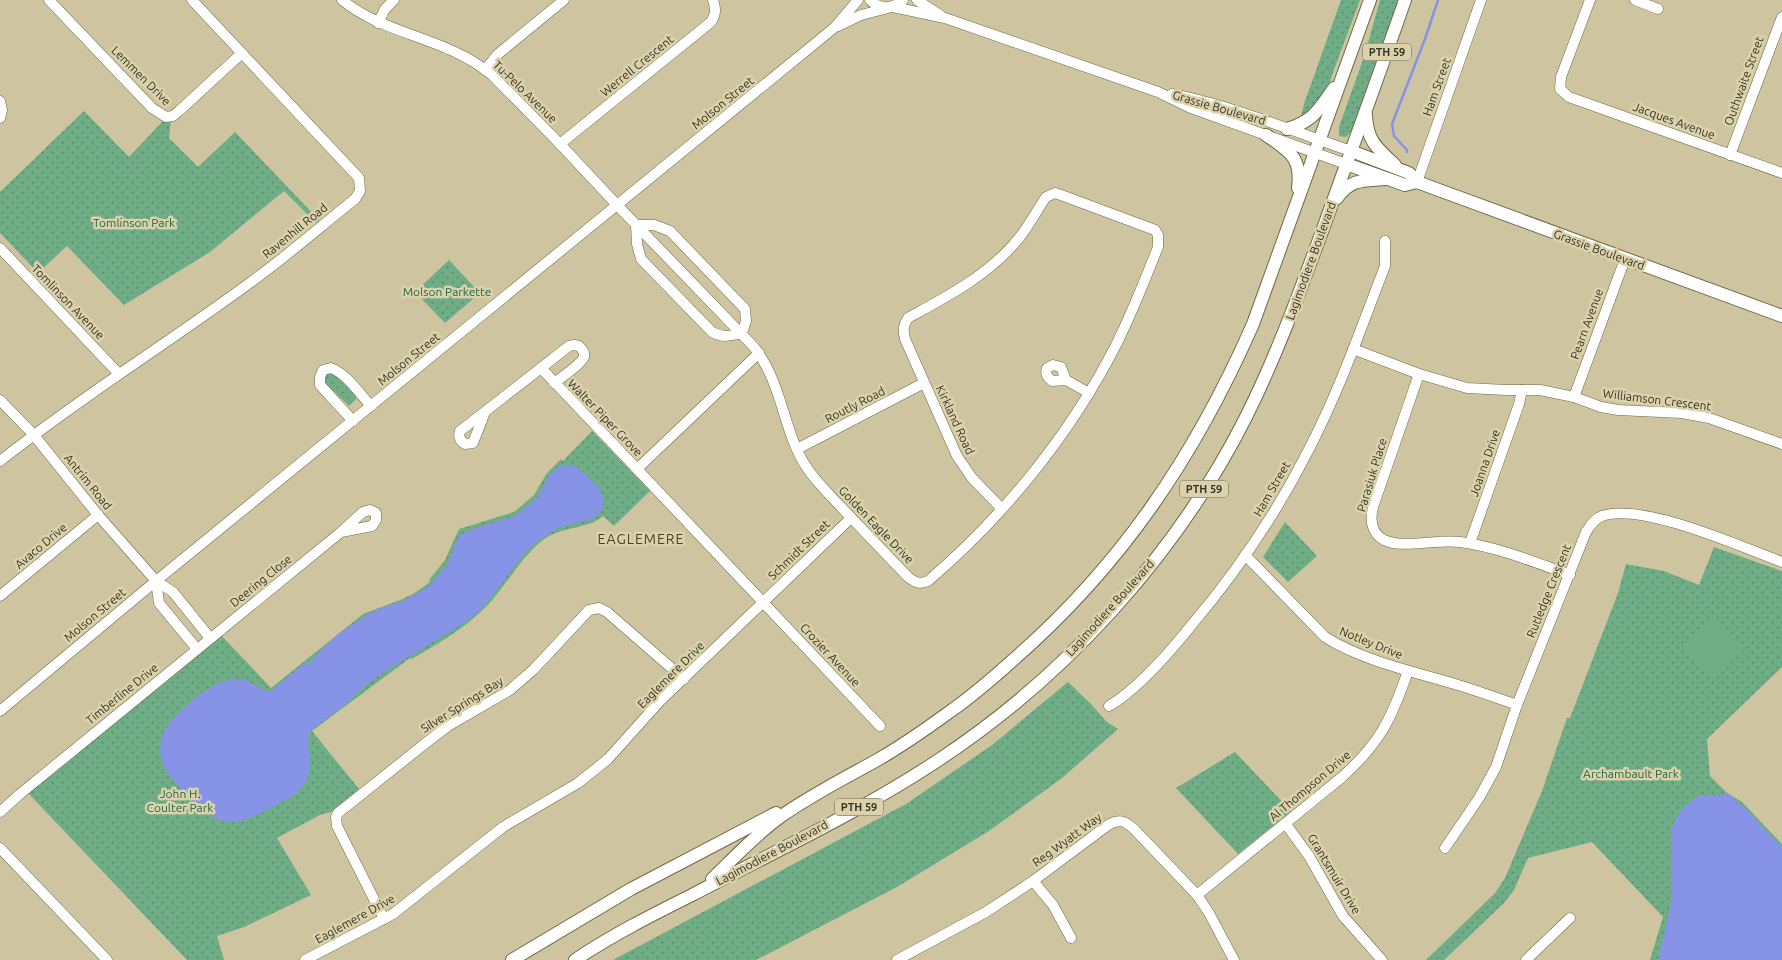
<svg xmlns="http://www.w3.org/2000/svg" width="1782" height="960" viewBox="0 0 1782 960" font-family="Ubuntu,sans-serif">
  <defs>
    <pattern id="green-dots" width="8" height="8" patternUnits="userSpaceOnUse" patternTransform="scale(1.25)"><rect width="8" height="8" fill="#6fad87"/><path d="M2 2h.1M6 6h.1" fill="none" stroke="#5c8d6e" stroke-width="1.8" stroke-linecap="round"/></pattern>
  </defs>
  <rect width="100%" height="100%" fill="#cec5a0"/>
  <g fill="url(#green-dots)">
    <polygon points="1341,0 1360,0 1332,75 1328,89 1304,119 1301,116 1304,104"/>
    <polygon points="1380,0 1400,0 1353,130 1346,137 1339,136 1339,127 1365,54"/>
    <polygon points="84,111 129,157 163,121 171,121 169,138 198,167 235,132 320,221 316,223 284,191 210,252 124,305 67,246 38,273 0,233 0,192"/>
    <polygon points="449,260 480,293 445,323 415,292"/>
    <polygon points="328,373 333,373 356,396 356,399 349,406 323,381 324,376"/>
    <path d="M592 431 650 491 614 526 603 516C590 529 561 526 543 540 523 556 510 578 494 598 471 625 441 642 412 659L410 658 312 731 359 789 331 812 320 815 277 838 311 895 244 927 217 936 224 960H187L27 792 220 634 271 688 363 614 400 600 413 594 430 582 429 580 445 560 459 529 514 512 534 495 547 473 561 459 563 461Z"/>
    <polygon points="1285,522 1317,556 1288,582 1263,557"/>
    <polygon points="1714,547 1782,571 1782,667 1707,739 1710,776 1726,792 1742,802 1782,844 1782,960 1650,960 1663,917 1592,842 1528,858 1514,890 1504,903 1444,960 1426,960 1495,893 1505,878 1542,791 1567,718 1570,718 1618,593 1626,564 1664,571 1699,585"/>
    <polygon points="1068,682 1090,703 1107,722 1118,729 1062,778 989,831 897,887 756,960 613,960 906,804 992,745"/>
    <polygon points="1235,752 1291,811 1238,854 1176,788"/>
  </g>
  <polygon fill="#6fad87" points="1716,617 1746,649 1713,681 1682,650"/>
  <g fill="#8793e7">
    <path d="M561 465 574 466 578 468 599 488 604 501 600 513 593 519 560 527 542 538 527 550 492 596 478 612 464 623 385 671 366 685 343 706 311 730C303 747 316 763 306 781 299 794 286 800 274 806 261 813 246 822 231 822 215 821 204 811 192 800 155 766 146 740 188 704 205 691 226 673 249 682 256 685 262 690 270 692L302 665 312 661 318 653 337 635 363 617 381 608 401 602 428 587 447 565 459 536 469 530 515 516 538 497 549 475Z"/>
    <polygon points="1726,792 1746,809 1782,848 1782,960 1658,960 1672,900 1672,827 1680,811 1698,796 1722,796"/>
  </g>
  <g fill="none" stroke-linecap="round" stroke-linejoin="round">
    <polyline stroke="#8793e7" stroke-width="2.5" points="1407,152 1407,150 1394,136 1392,124 1425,39 1438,0"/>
    <g stroke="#706845" stroke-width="11">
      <g id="minor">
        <polyline points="49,0 152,108 166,117 173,116 179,111 242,53"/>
        <path d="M342 0C375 27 417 34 455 52 468 58 481 66 492 75L560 144 617 205 754 347C784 386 782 430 807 468 817 483 830 495 842 508 864 531 886 554 908 577 915 582 919 585 928 581 1004 516 1070 435 1116 345 1132 313 1145 280 1158 247V235L1155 230 1061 195 1055 193 1046 197C1035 213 1027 230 1014 244 985 277 946 297 908 318 903 325 903 330 905 339L957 456 972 478 1002 509"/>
        <path d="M870 0C880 10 893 9 903 0"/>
        <polyline points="917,0 940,15"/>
        <polyline points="1590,0 1561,77 1560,89 1569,97 1782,173"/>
        <polyline points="1635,0 1658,9"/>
        <polyline points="893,7 945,18 1158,92 1191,108 1346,164"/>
        <polyline points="378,23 385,9 394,0"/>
        <polyline points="838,26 861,15 888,8"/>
        <polyline points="485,70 498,54 564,0"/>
        <path d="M1172 94C1233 106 1292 131 1351 151"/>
        <polyline points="0,101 2,110 0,118"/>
        <path d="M560 144 711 22C716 14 716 9 713 0"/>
        <polyline points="1730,155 1782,17"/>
        <polyline points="1417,182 1481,0"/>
        <path d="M636 225H654L670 231 745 309 746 321 742 333C730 336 723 338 712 332L641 259 637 244Z"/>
        <polyline points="0,248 118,373"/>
        <polyline points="1353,349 1419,374 1467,388 1506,390 1540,390 1574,397 1601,407 1618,410 1682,413 1709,418 1782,444"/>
        <polyline points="759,353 637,469 880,726"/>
        <path d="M541 368 569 346 574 345 579 346C582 349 585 352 584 357 581 364 561 378 554 383"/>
        <path d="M1419 374 1373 507C1370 519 1371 533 1384 540 1402 549 1437 539 1460 542 1498 547 1534 562 1570 575"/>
        <path d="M1066 380 1052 381C1047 377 1045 374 1047 368L1053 365 1061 367 1066 380 1089 393"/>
        <polyline points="1574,397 1625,259"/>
        <polyline points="0,400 33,434 98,515 156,581 173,592 210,638"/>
        <path d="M485 412 473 443 465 444C460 441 458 437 460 431L541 368 637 469"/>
        <path d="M353 421 320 385V377L323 370 331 368C348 375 359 393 371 406"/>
        <polyline points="797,449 924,383"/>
        <path d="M0 461C81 397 168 343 251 282 287 256 321 226 355 199L360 191 359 178 192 0"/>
        <polyline points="1470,543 1519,404 1522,390"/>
        <path d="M1245 555 1325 637C1363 661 1415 672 1458 685 1478 691 1497 698 1517 705"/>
        <polyline points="156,581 159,603 197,649"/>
        <polyline points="0,596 98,515"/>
        <path d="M1109 706C1138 689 1169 653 1190 627 1236 573 1276 514 1308 451 1339 392 1361 328 1385 266V241"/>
        <polyline points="0,711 156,581 818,41 835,27 858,0"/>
        <polyline points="0,812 20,794 341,532 363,512 370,510 376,513 376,520 372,526 341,532"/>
        <polyline points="1285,823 1309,856 1343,916 1382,960"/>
        <polyline points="0,848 107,960"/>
        <path d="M1445 848 1479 798 1496 767 1517 705 1586 532C1591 525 1594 519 1602 516 1642 502 1741 547 1782 562"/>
        <polyline points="1033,881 1053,905 1071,938"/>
        <path d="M1197 895 1341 778C1380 743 1391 720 1408 671"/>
        <polyline points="384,919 337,826 336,817 338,813 427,742 448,726 510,690 534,669 589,610 599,608 607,612 684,679"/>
        <polyline points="305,960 393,914 503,827 578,783 608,759 660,701 851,518"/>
        <path d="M897 960 986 912 1033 881 1108 825C1119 819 1124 820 1134 829L1197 895 1209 913 1234 960"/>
        <polyline points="1526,960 1570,918"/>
      </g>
    </g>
    <g stroke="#706845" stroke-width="14">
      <g id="major">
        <path d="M1366 115C1367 141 1377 148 1395 165"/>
        <path d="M1287 129C1314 121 1319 109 1334 88"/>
        <path d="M1266 135C1289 151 1302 157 1298 188"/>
        <polyline points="1351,151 1409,173 1417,182 1782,316"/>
        <polyline points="1346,164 1405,185 1417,182"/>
        <path d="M1337 198C1351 178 1364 181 1386 179"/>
        <path d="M712 879C734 858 755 835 780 817 811 795 845 778 879 759 903 745 926 729 948 713 971 697 992 679 1013 660 1122 565 1195 456 1253 324L1370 0"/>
        <polyline points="512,960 631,889 776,813"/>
        <path d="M575 960C612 935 652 915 692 895 774 852 860 812 937 761 1065 677 1177 554 1246 417 1277 355 1300 291 1324 226 1351 151 1379 75 1405 0"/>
      </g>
    </g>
    <use href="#minor" stroke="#fff" stroke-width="10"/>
    <use href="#major" stroke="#fff" stroke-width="12"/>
  </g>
  <g text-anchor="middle" stroke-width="5" stroke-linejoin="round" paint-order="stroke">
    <g fill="#dbd2ac" stroke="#68634d" stroke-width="1">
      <rect x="1363" y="43.5" width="48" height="17" rx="4"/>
      <rect x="1180" y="480.5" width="48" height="17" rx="4"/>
      <rect x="835" y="798.5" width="48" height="17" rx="4"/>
    </g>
    <g font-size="11" font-weight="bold" fill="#373324">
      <text x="1387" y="56">PTH 59</text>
      <text x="1204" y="493">PTH 59</text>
      <text x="859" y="811">PTH 59</text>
    </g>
    <g font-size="12" fill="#373324" stroke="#dbd2ac">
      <text transform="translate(637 66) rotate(-39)" y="4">Werrell Crescent</text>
      <text transform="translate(141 76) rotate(45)" y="4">Lemmen Drive</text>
      <text transform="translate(1744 81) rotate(-70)" y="4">Outhwaite Street</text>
      <text transform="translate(1437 87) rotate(-70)" y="4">Ham Street</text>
      <text transform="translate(525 92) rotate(44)" y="4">Tu-Pelo Avenue</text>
      <text transform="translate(723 103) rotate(-39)" y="4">Molson Street</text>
      <text transform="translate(1219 108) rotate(16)" y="4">Grassie Boulevard</text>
      <text transform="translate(1674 121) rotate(20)" y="4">Jacques Avenue</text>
      <text transform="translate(295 231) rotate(-39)" y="4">Ravenhill Road</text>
      <text transform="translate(1599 250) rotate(20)" y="4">Grassie Boulevard</text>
      <text transform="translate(1311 261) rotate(-70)" y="4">Lagimodiere Boulevard</text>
      <text transform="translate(68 302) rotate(46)" y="4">Tomlinson Avenue</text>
      <text transform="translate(1587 324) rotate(-70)" y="4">Pearn Avenue</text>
      <text transform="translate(409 359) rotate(-39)" y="4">Molson Street</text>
      <text transform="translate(1657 400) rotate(7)" y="4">Williamson Crescent</text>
      <text transform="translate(855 405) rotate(-27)" y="4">Routly Road</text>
      <text transform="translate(605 418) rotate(46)" y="4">Walter Piper Grove</text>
      <text transform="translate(955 420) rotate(65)" y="4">Kirkland Road</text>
      <text transform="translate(1485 463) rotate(-71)" y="4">Joanna Drive</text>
      <text transform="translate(1372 475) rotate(-73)" y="4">Parasiuk Place</text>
      <text transform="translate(88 482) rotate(51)" y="4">Antrim Road</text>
      <text transform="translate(1272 489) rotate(-60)" y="4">Ham Street</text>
      <text transform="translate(876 525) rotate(46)" y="4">Golden Eagle Drive</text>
      <text transform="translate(41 546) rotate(-40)" y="4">Avaco Drive</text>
      <text transform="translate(799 550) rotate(-44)" y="4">Schmidt Street</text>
      <text transform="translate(261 581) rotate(-39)" y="4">Deering Close</text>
      <text transform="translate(1549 591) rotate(-68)" y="4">Rutledge Crescent</text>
      <text transform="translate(1110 608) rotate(-48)" y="4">Lagimodiere Boulevard</text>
      <text transform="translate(95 615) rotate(-40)" y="4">Molson Street</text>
      <text transform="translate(1371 643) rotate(22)" y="4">Notley Drive</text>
      <text transform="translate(830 655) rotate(47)" y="4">Crozier Avenue</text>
      <text transform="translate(671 675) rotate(-45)" y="4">Eaglemere Drive</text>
      <text transform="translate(122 694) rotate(-39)" y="4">Timberline Drive</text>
      <text transform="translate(462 705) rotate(-32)" y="4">Silver Springs Bay</text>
      <text transform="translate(1310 786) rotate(-40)" y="4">Al Thompson Drive</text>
      <text transform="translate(1067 840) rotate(-36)" y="4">Reg Wyatt Way</text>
      <text transform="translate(772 853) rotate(-28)" y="4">Lagimodiere Boulevard</text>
      <text transform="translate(1334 874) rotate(59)" y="4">Grantsmuir Drive</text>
      <text transform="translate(355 919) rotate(-29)" y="4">Eaglemere Drive</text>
    </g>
    <g font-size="12" fill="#206641" stroke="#dbd2ac">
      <text x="134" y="227">Tomlinson Park</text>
      <text x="447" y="296">Molson Parkette</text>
      <text x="1631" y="778">Archambault Park</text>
      <text x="180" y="798">John H.<tspan x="180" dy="14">Coulter Park</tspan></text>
    </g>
    <g font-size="14" letter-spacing="1" fill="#494120" stroke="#dbd2ac">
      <text x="641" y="544">EAGLEMERE</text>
    </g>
  </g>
</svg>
